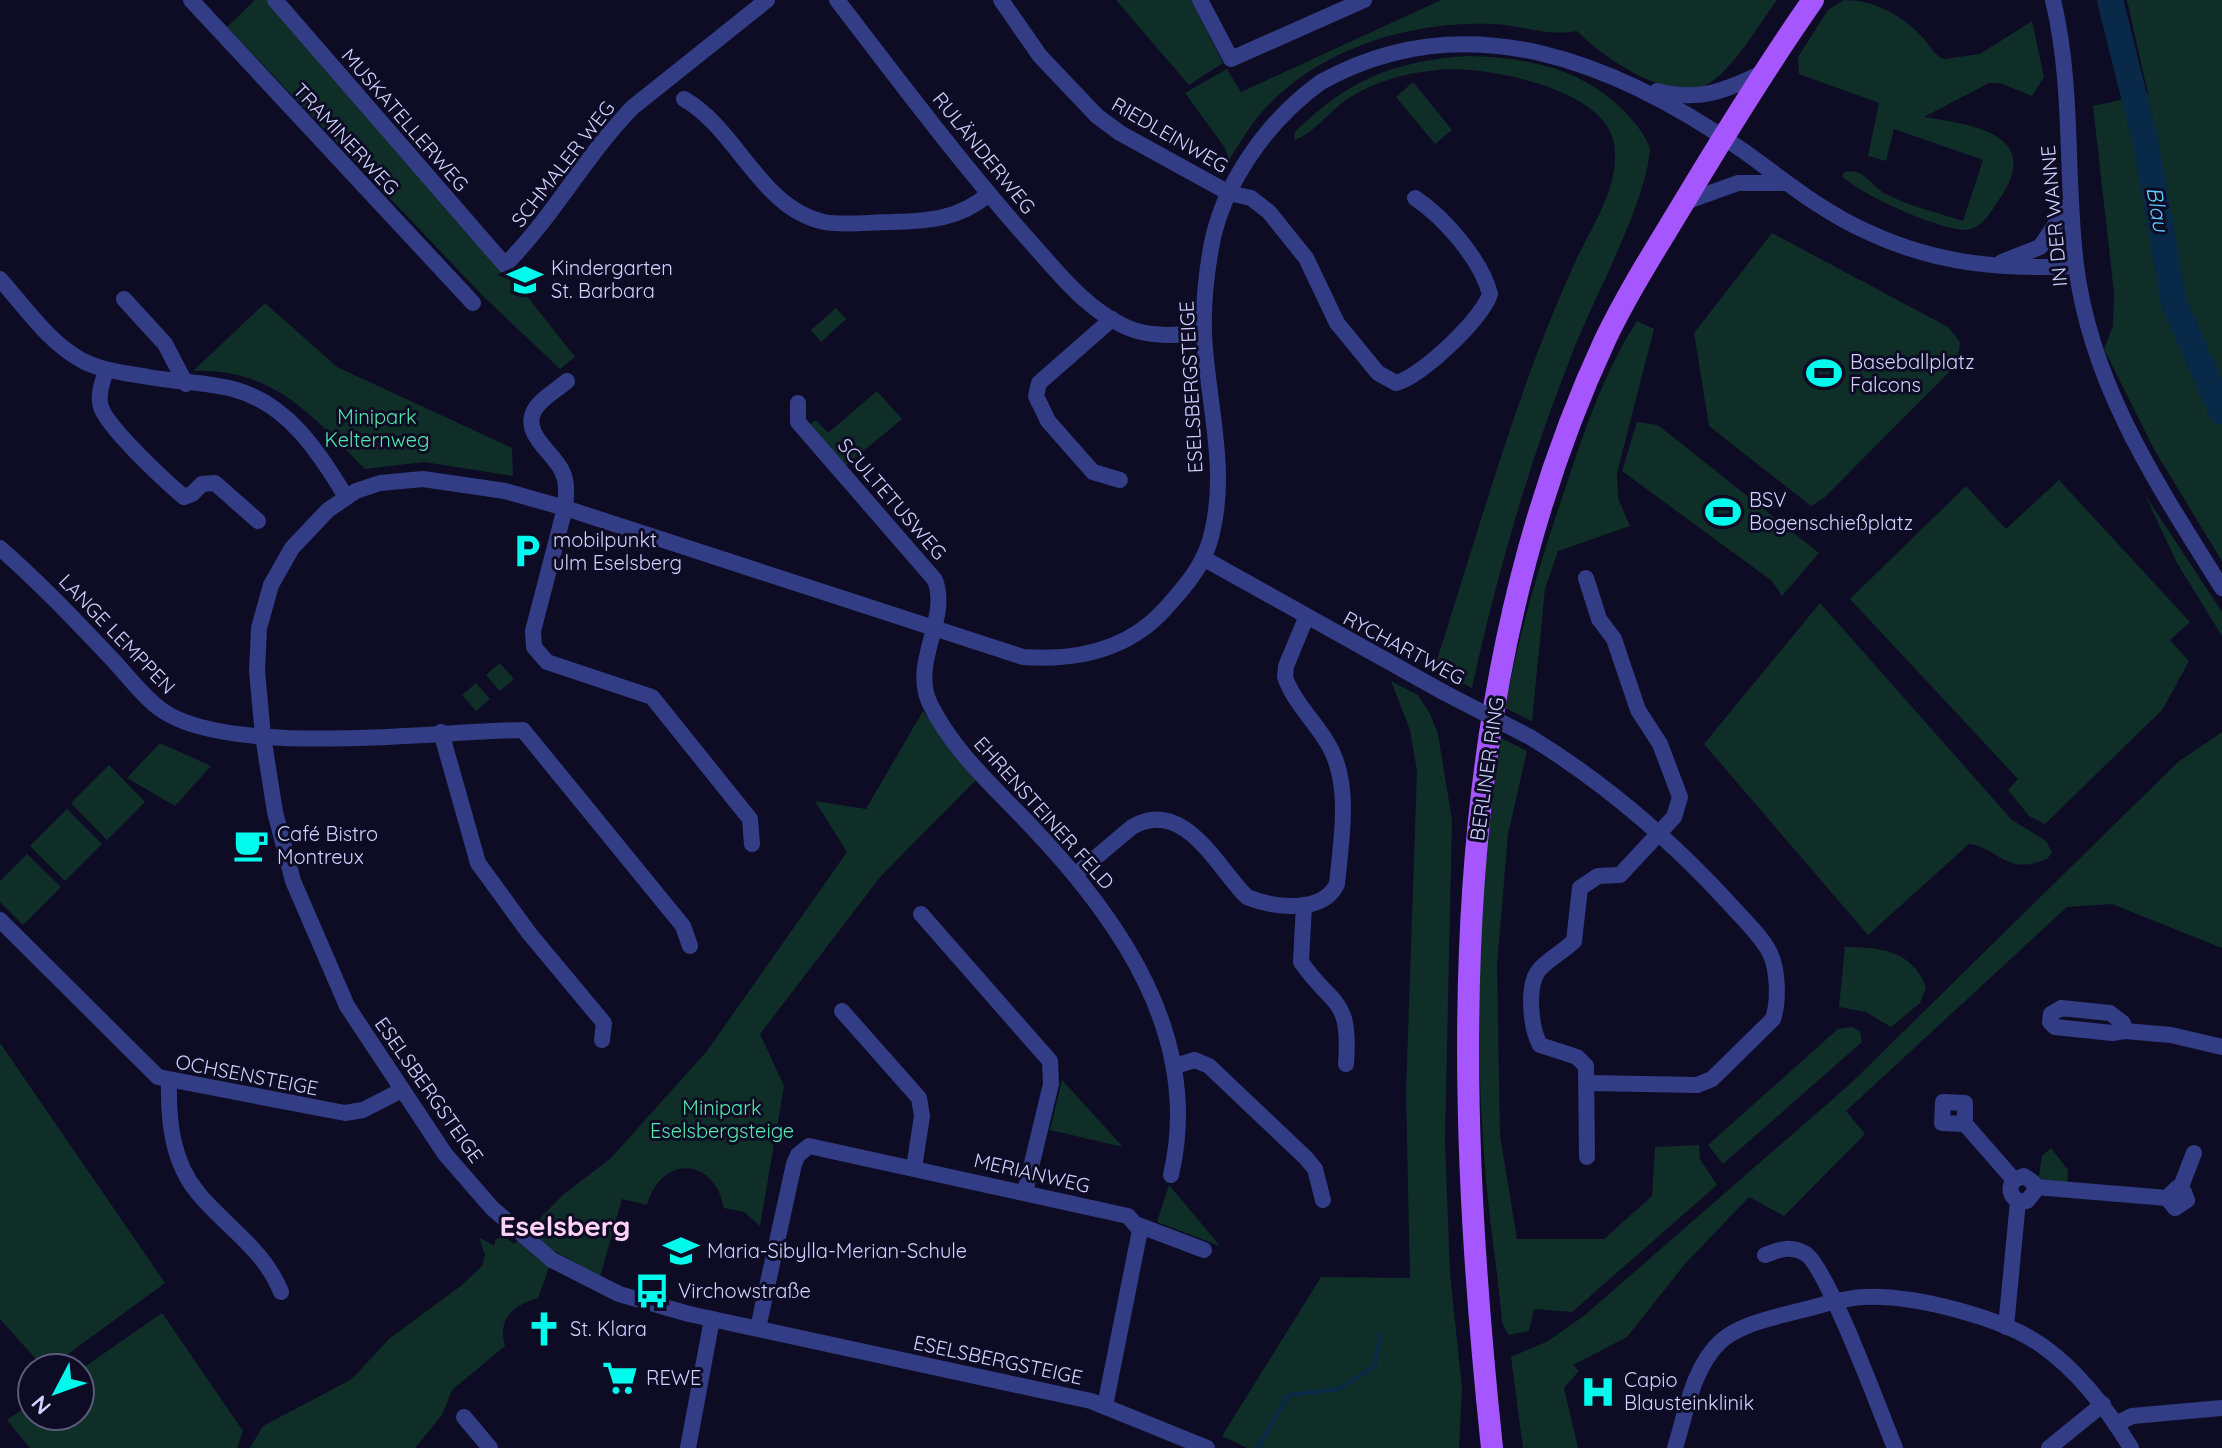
<svg xmlns="http://www.w3.org/2000/svg" width="2222" height="1448" viewBox="0 0 2222 1448" font-family="Quicksand,sans-serif">
  <rect width="100%" height="100%" fill="#0d0c24"/>
  <g fill="#0f2e28">
    <polygon points="255,0 272,0 504,267 575,357 560,369 483,296 227,27"/>
    <polygon points="1116,0 1191,0 1223,63 1189,85"/>
    <path d="M1441 0H1777C1759 24 1732 72 1706 85 1670 104 1601 56 1577 31 1546 37 1522 25 1492 24 1408 20 1310 51 1256 119 1246 132 1238 146 1229 160L1225 148 1185 93 1227 69 1241 92Z"/>
    <path d="M1844 0C1874 0 1901 14 1922 37 1929 44 1934 56 1944 59L1980 54 2032 21 2044 77 2032 96 2000 83H1989L1924 117C1968 124 2045 133 2000 198 1992 210 1985 224 1971 229 1950 236 1857 193 1842 176L1844 172C1865 167 1870 186 1886 194 1909 206 1938 213 1963 221L1983 160 1894 129 1886 161 1868 156 1879 103 1799 74 1798 57 1828 10Z"/>
    <polygon points="2127,0 2222,0 2222,561 2155,451 2104,349 2113,326 2114,293 2093,106 2148,94"/>
    <path d="M1468 56C1527 57 1584 69 1626 113 1635 123 1646 135 1650 149 1646 205 1593 298 1572 354 1529 462 1497 574 1472 688L1434 669C1479 531 1516 390 1577 258 1594 223 1623 180 1613 139 1600 88 1484 65 1438 70 1404 73 1369 83 1342 103 1328 114 1311 135 1294 140L1295 132C1348 79 1395 61 1468 56Z"/>
    <polygon points="1413,82 1452,130 1435,144 1396,97"/>
    <polygon points="1772,233 1948,327 1960,342 1958,360 1952,369 1824,498 1811,506 1709,426 1694,333"/>
    <path d="M265 303 337 367 512 448 513 476 424 462 365 469C312 416 275 368 193 371Z"/>
    <polygon points="836,308 846,319 821,342 811,330"/>
    <path d="M1637 321 1654 329 1617 473 1618 498 1630 526 1558 551 1545 589 1532 721 1505 708C1519 633 1540 562 1565 489 1585 430 1603 374 1637 321Z"/>
    <polygon points="877,391 902,419 843,468 810,424 816,420 828,433"/>
    <polygon points="1637,422 1658,425 1819,553 1782,596 1772,581 1622,471"/>
    <polygon points="2059,480 2190,622 2170,640 2189,661 2163,709 2045,824 2029,816 2008,790 2018,779 1850,599 1966,486 2006,529"/>
    <polygon points="2145,495 2222,612 2222,636 2177,563"/>
    <path d="M1820 603 2012 820 2046 841 2052 852 2048 858C2007 878 1998 847 1969 844L1868 935 1704 744Z"/>
    <polygon points="500,663 514,679 500,691 486,675"/>
    <polygon points="1391,681 1418,695 1430,714 1438,734 1452,820 1445,1140 1450,1274 1462,1388 1459,1448 1247,1448 1222,1436 1321,1277 1410,1278 1406,1093 1417,771 1410,730"/>
    <polygon points="476,683 490,699 476,711 462,695"/>
    <path d="M923 711 976 780 881 876 760 1034 784 1086 760 1226 744 1212 724 1208C714 1156 661 1155 647 1205L622 1199 600 1277 555 1251 538 1298C514 1305 497 1318 505 1346L452 1390 442 1415 415 1448H250L263 1426 352 1379 389 1339 462 1285 482 1266 485 1255 479 1237 494 1246 496 1239 504 1236 514 1244 564 1194 611 1158 707 1051 847 852 815 801 866 809Z"/>
    <polygon points="2222,732 2222,948 2112,904 2067,907 1846,1111 1865,1134 1784,1216 1749,1197 1685,1264 1627,1337 1573,1365 1579,1371 1564,1388 1578,1448 1523,1448 1511,1357 1548,1341 1585,1315 1849,1085 2178,762"/>
    <path d="M1501 738 1527 751 1508 834 1497 965 1500 1136 1517 1239H1604L1652 1196 1655 1147 1699 1145 1700 1159 1717 1185 1572 1312 1534 1309 1529 1331 1509 1335 1502 1323C1497 1262 1486 1201 1483 1140 1474 1006 1480 871 1501 738Z"/>
    <polygon points="160,743 211,766 175,806 127,778"/>
    <polygon points="109,765 145,802 107,840 71,803"/>
    <polygon points="67,809 102,844 65,881 30,846"/>
    <polygon points="27,854 61,887 23,925 0,902 0,881"/>
    <path d="M1845 947C1879 947 1912 950 1926 987L1920 1003 1891 1027 1866 1012 1839 1007Z"/>
    <polygon points="1852,1027 1860,1031 1862,1042 1723,1164 1708,1145 1838,1029"/>
    <polygon points="0,1043 165,1283 49,1368 44,1368 0,1319"/>
    <polygon points="1062,1080 1123,1147 1050,1130"/>
    <polygon points="2051,1148 2068,1170 2067,1187 2047,1185 2039,1176 2042,1156"/>
    <polygon points="1169,1185 1220,1246 1157,1222"/>
    <polygon points="162,1313 243,1431 237,1448 30,1448 7,1420 32,1403 32,1416 80,1416 80,1370"/>
  </g>
  <g fill="none" stroke-linecap="round" stroke-linejoin="round">
    <polyline stroke="#082947" stroke-width="4" points="1258,1448 1288,1395 1338,1389 1374,1367 1381,1334"/>
    <polyline stroke="#082947" stroke-width="26" points="2110,0 2146,144 2174,303 2222,412"/>
    <g stroke="#333d86" stroke-width="16">
      <polyline points="191,0 473,303"/>
      <path d="M275 0 505 265C553 217 585 156 633 107L767 0"/>
      <path d="M837 0C899 81 960 162 1027 238 1056 270 1085 309 1126 327 1151 338 1177 335 1204 333"/>
      <path d="M1001 0 1040 56 1097 116 1120 133 1229 193 1251 198 1269 212 1306 258 1337 323 1378 373 1396 383C1421 377 1483 318 1490 294 1481 260 1445 218 1415 198"/>
      <polyline points="1200,0 1231,59 1364,0"/>
      <path d="M684 99C738 130 760 208 824 222 846 226 870 222 892 222 930 221 959 219 989 194"/>
      <path d="M0 279C25 307 49 343 83 361 103 371 126 373 148 377 176 382 206 382 233 389 287 403 319 452 346 497"/>
      <polyline points="124,299 165,344 186,384"/>
      <polyline points="1112,319 1039,383 1036,396 1048,421 1093,472 1120,480"/>
      <path d="M106 370C103 381 97 395 101 407 107 427 166 482 184 497L192 494 202 484 215 483 258 521"/>
      <path d="M567 381C557 390 540 399 534 411 522 434 553 452 562 471 568 483 566 496 565 508L533 631 534 647 547 662 652 697 750 819 752 844"/>
      <path d="M798 403V422L935 580C950 620 910 662 930 704 953 751 995 788 1030 825 1120 919 1203 1038 1171 1175"/>
      <path d="M0 548C40 583 76 621 112 659 128 676 144 698 163 711 233 758 436 731 523 730L683 926 690 946"/>
      <polyline points="1203,558 1443,692"/>
      <path d="M1586 578 1599 619 1614 639 1638 710 1660 744 1680 797 1674 817 1620 875 1598 876 1580 888 1574 941C1563 952 1548 959 1539 970 1526 986 1531 1029 1540 1045L1577 1057 1586 1066 1587 1157"/>
      <polyline points="441,732 478,863 529,933 604,1023 602,1040"/>
      <path d="M1530 737C1605 783 1667 836 1727 901 1741 917 1760 934 1770 953 1778 970 1779 1001 1773 1019L1712 1079 1697 1085 1588 1083"/>
      <path d="M1075 875 1132 827C1184 796 1218 869 1247 897 1274 908 1323 914 1337 884 1341 840 1352 784 1328 744 1315 721 1294 703 1285 677L1286 666 1306 618"/>
      <path d="M1304 905 1301 962C1333 1008 1351 996 1346 1064"/>
      <polyline points="921,914 1050,1061 1051,1084 1025,1192"/>
      <polyline points="0,920 158,1077 345,1113 363,1110 402,1090"/>
      <polygon points="2061,1008 2110,1013 2123,1023 2125,1031 2112,1033 2055,1027 2050,1022 2051,1014"/>
      <polyline points="842,1011 919,1098 922,1116 914,1168"/>
      <polyline points="2125,1031 2171,1035 2222,1047"/>
      <polyline points="1175,1066 1195,1060 1209,1066 1306,1158 1315,1169 1323,1200"/>
      <path d="M169 1081C168 1120 172 1162 198 1193 226 1227 264 1249 281 1292"/>
      <polyline points="1965,1124 1942,1123 1943,1102 1965,1103 1965,1124 2014,1180"/>
      <polyline points="2035,1187 2167,1198 2175,1208 2187,1200 2184,1192 2177,1188 2167,1198"/>
      <polyline points="2180,1189 2194,1153"/>
      <polyline points="1138,1225 1204,1250"/>
      <path d="M1765 1255C1780 1249 1792 1245 1806 1254 1828 1269 1881 1414 1895 1448"/>
      <path d="M2006 1327 2018 1201C2010 1196 2008 1188 2014 1180L2024 1176 2034 1183 2035 1191 2027 1201H2018"/>
      <polyline points="758,1328 794,1164 798,1155 809,1146 1128,1216 1140,1230 1105,1406"/>
      <polyline points="464,1417 490,1448"/>
      <polyline points="2116,1424 2132,1416 2222,1408"/>
      <polyline points="688,1448 712,1319"/>
      <path d="M1675 1448C1686 1413 1692 1369 1720 1342 1739 1324 1773 1318 1798 1311 1820 1306 1841 1298 1864 1297 1914 1295 2003 1317 2044 1347 2081 1374 2108 1410 2131 1448"/>
      <polyline points="2049,1448 2103,1404"/>
    </g>
    <g stroke="#333d86" stroke-width="16">
      <path d="M2053 0C2074 87 2065 177 2076 265 2091 387 2159 487 2222 588"/>
      <path d="M1657 91C1698 102 1725 91 1762 73"/>
      <polyline points="1685,202 1738,183 1785,183"/>
      <polyline points="2002,262 2040,247 2070,203"/>
      <path d="M1207 1448 1091 1401 689 1314 619 1294 552 1260 492 1208 445 1154 347 1006 293 881 275 812 263 736 257 671 259 628 271 585 292 548 328 510 356 491 380 483 423 479 505 491 565 508 1023 657C1077 661 1128 650 1165 609 1185 587 1204 565 1211 537 1229 470 1207 401 1204 334 1203 306 1206 276 1211 248 1222 184 1268 120 1321 82 1468 0 1619 64 1745 152 1785 181 1824 213 1870 233 1937 264 2003 270 2076 266"/>
    </g>
    <path stroke="#a656ff" stroke-width="22" d="M1492 1448C1453 1078 1444 686 1605 340 1627 294 1655 250 1681 207 1723 137 1766 67 1813 0"/>
    <polyline stroke="#333d86" stroke-width="16" points="1443,692 1530,737"/>
  </g>
  <defs>
    <g id="school-bare" transform="scale(2.76)"><path d="M0-5L7-2L0 1L-7-2ZM-4 1L0 2.5L4 1V4Q0 6-4 4Z" fill="#00faec" stroke="#0d0c24" stroke-width="2.5" paint-order="stroke"/></g>
    <g id="stadium-bare" transform="scale(2.76)"><path d="M0-5a6.5 5 0 1 0 0 10a6.5 5 0 1 0 0-10ZM-3.5-1.8h7v3.6h-7Z" fill="#00faec" stroke="#0d0c24" stroke-width="2.5" paint-order="stroke"/></g>
    <g id="parking-bare" transform="scale(2.76)"><path d="M-3.5-5.5H1a3.5 3.5 0 0 1 0 7H-1V5.5H-3.5ZM-1-3.4V-.6H.8a1.4 1.4 0 0 0 0-2.8Z" fill="#00faec" stroke="#0d0c24" stroke-width="2.5" paint-order="stroke"/></g>
    <g id="cafe-bare" transform="scale(2.76)"><path d="M-5.5-4.5H6V0H3Q3 3.5 0 3.5H-2.5Q-5.5 3.5-5.5 0ZM3-3.2v2h1.7v-2ZM-6 4.5H4V6H-6Z" fill="#00faec" stroke="#0d0c24" stroke-width="2.5" paint-order="stroke"/></g>
    <g id="bus-bare" transform="scale(2.76)"><path d="M-5-6H5V4H4V6H2V4H-2V6H-4V4H-5ZM-3.5-4V0h7V-4ZM-3.5 1.2v1.5H-2V1.2ZM2 1.2v1.5H3.5V1.2Z" fill="#00faec" stroke="#0d0c24" stroke-width="2.5" paint-order="stroke"/></g>
    <g id="church-bare" transform="scale(2.76)"><path d="M-1.2-6h2.4v3.5h3.3v2.4h-3.3V6h-2.4V-.1h-3.3v-2.4h3.3Z" fill="#00faec" stroke="#0d0c24" stroke-width="2.5" paint-order="stroke"/></g>
    <g id="supermarket-bare" transform="scale(2.76)"><path d="M-6-5.5h2.5l.6 2H6L4.5 2H-2.5L-4.4-4H-6ZM-1.5 3.2a1.3 1.3 0 1 0 .1 0ZM3 3.2a1.3 1.3 0 1 0 .1 0Z" fill="#00faec" stroke="#0d0c24" stroke-width="2.5" paint-order="stroke"/></g>
    <g id="hospital-bare" transform="scale(2.76)"><path d="M-5-5h3v3.5h4V-5h3V5h-3V1.5h-4V5h-3Z" fill="#00faec" stroke="#0d0c24" stroke-width="2.5" paint-order="stroke"/></g>
  </defs>
  <g fill-rule="evenodd">
    <use href="#school-bare" x="525" y="280"/>
    <use href="#stadium-bare" x="1824" y="373"/>
    <use href="#stadium-bare" x="1723" y="512"/>
    <use href="#parking-bare" x="527" y="551"/>
    <use href="#cafe-bare" x="251" y="845"/>
    <use href="#school-bare" x="681" y="1251"/>
    <use href="#bus-bare" x="652" y="1291"/>
    <use href="#church-bare" x="544" y="1329"/>
    <use href="#supermarket-bare" x="620" y="1378"/>
    <use href="#hospital-bare" x="1598" y="1392"/>
  </g>
  <g text-anchor="middle" stroke-width="6" stroke-linejoin="round" paint-order="stroke">
    <g font-size="20" fill="#cfd1ff" stroke="#0d0c24">
      <text transform="translate(405 120) rotate(49)" y="7">MUSKATELLERWEG</text>
      <text transform="translate(1170 135) rotate(30)" y="7">RIEDLEINWEG</text>
      <text transform="translate(346 139) rotate(47)" y="7">TRAMINERWEG</text>
      <text transform="translate(984 153) rotate(51)" y="7">RULÄNDERWEG</text>
      <text transform="translate(563 164) rotate(-52)" y="7">SCHMALER WEG</text>
      <text transform="translate(2054 216) rotate(-95)" y="7">IN DER WANNE</text>
      <text transform="translate(1191 387) rotate(-93)" y="7">ESELSBERGSTEIGE</text>
      <text transform="translate(892 499) rotate(49)" y="7">SCULTETUSWEG</text>
      <text transform="translate(117 634) rotate(46)" y="7">LANGE LEMPPEN</text>
      <text transform="translate(1404 648) rotate(28)" y="7">RYCHARTWEG</text>
      <text transform="translate(1487 769) rotate(-82)" y="7">BERLINER RING</text>
      <text transform="translate(1044 813) rotate(48)" y="7">EHRENSTEINER FELD</text>
      <text transform="translate(247 1075) rotate(11)" y="7">OCHSENSTEIGE</text>
      <text transform="translate(429 1090) rotate(55)" y="7">ESELSBERGSTEIGE</text>
      <text transform="translate(1032 1173) rotate(13)" y="7">MERIANWEG</text>
      <text transform="translate(998 1360) rotate(12)" y="7">ESELSBERGSTEIGE</text>
    </g>
    <g font-size="20" fill="#cfd1ff" stroke="#0d0c24" text-anchor="start">
      <text x="551" y="275">Kindergarten<tspan x="551" dy="23">St. Barbara</tspan></text>
      <text x="1850" y="369">Baseballplatz<tspan x="1850" dy="23">Falcons</tspan></text>
      <text x="1749" y="507">BSV<tspan x="1749" dy="23">Bogenschießplatz</tspan></text>
      <text x="553" y="547">mobilpunkt<tspan x="553" dy="23">ulm Eselsberg</tspan></text>
      <text x="277" y="841">Café Bistro<tspan x="277" dy="23">Montreux</tspan></text>
      <text x="707" y="1258">Maria-Sibylla-Merian-Schule</text>
      <text x="678" y="1298">Virchowstraße</text>
      <text x="570" y="1336">St. Klara</text>
      <text x="646" y="1385">REWE</text>
      <text x="1624" y="1387">Capio<tspan x="1624" dy="23">Blausteinklinik</tspan></text>
    </g>
    <g font-size="20" fill="#52e8ab" stroke="#0d0c24">
      <text x="377" y="424">Minipark<tspan x="377" dy="23">Kelternweg</tspan></text>
      <text x="722" y="1115">Minipark<tspan x="722" dy="23">Eselsbergsteige</tspan></text>
    </g>
    <g font-size="22" font-style="italic" fill="#5dcdff" stroke="#0d0c24">
      <text transform="translate(2158 209) rotate(80)" y="8">Blau</text>
    </g>
    <g font-size="28" font-weight="bold" fill="#ffd1f5" stroke="#0d0c24">
      <text x="565" y="1236">Eselsberg</text>
    </g>
  </g>
  <g transform="translate(56 1392) rotate(229)"><circle r="38" fill="#0d0c24" stroke="#5b5b7c" stroke-width="2"/>
  <path d="M0-6L14 30L0 20L-14 30Z" fill="#00faec"/>
  <text y="-12" font-size="22" font-weight="bold" text-anchor="middle" fill="#cfd1ff">N</text>
  </g>
</svg>
